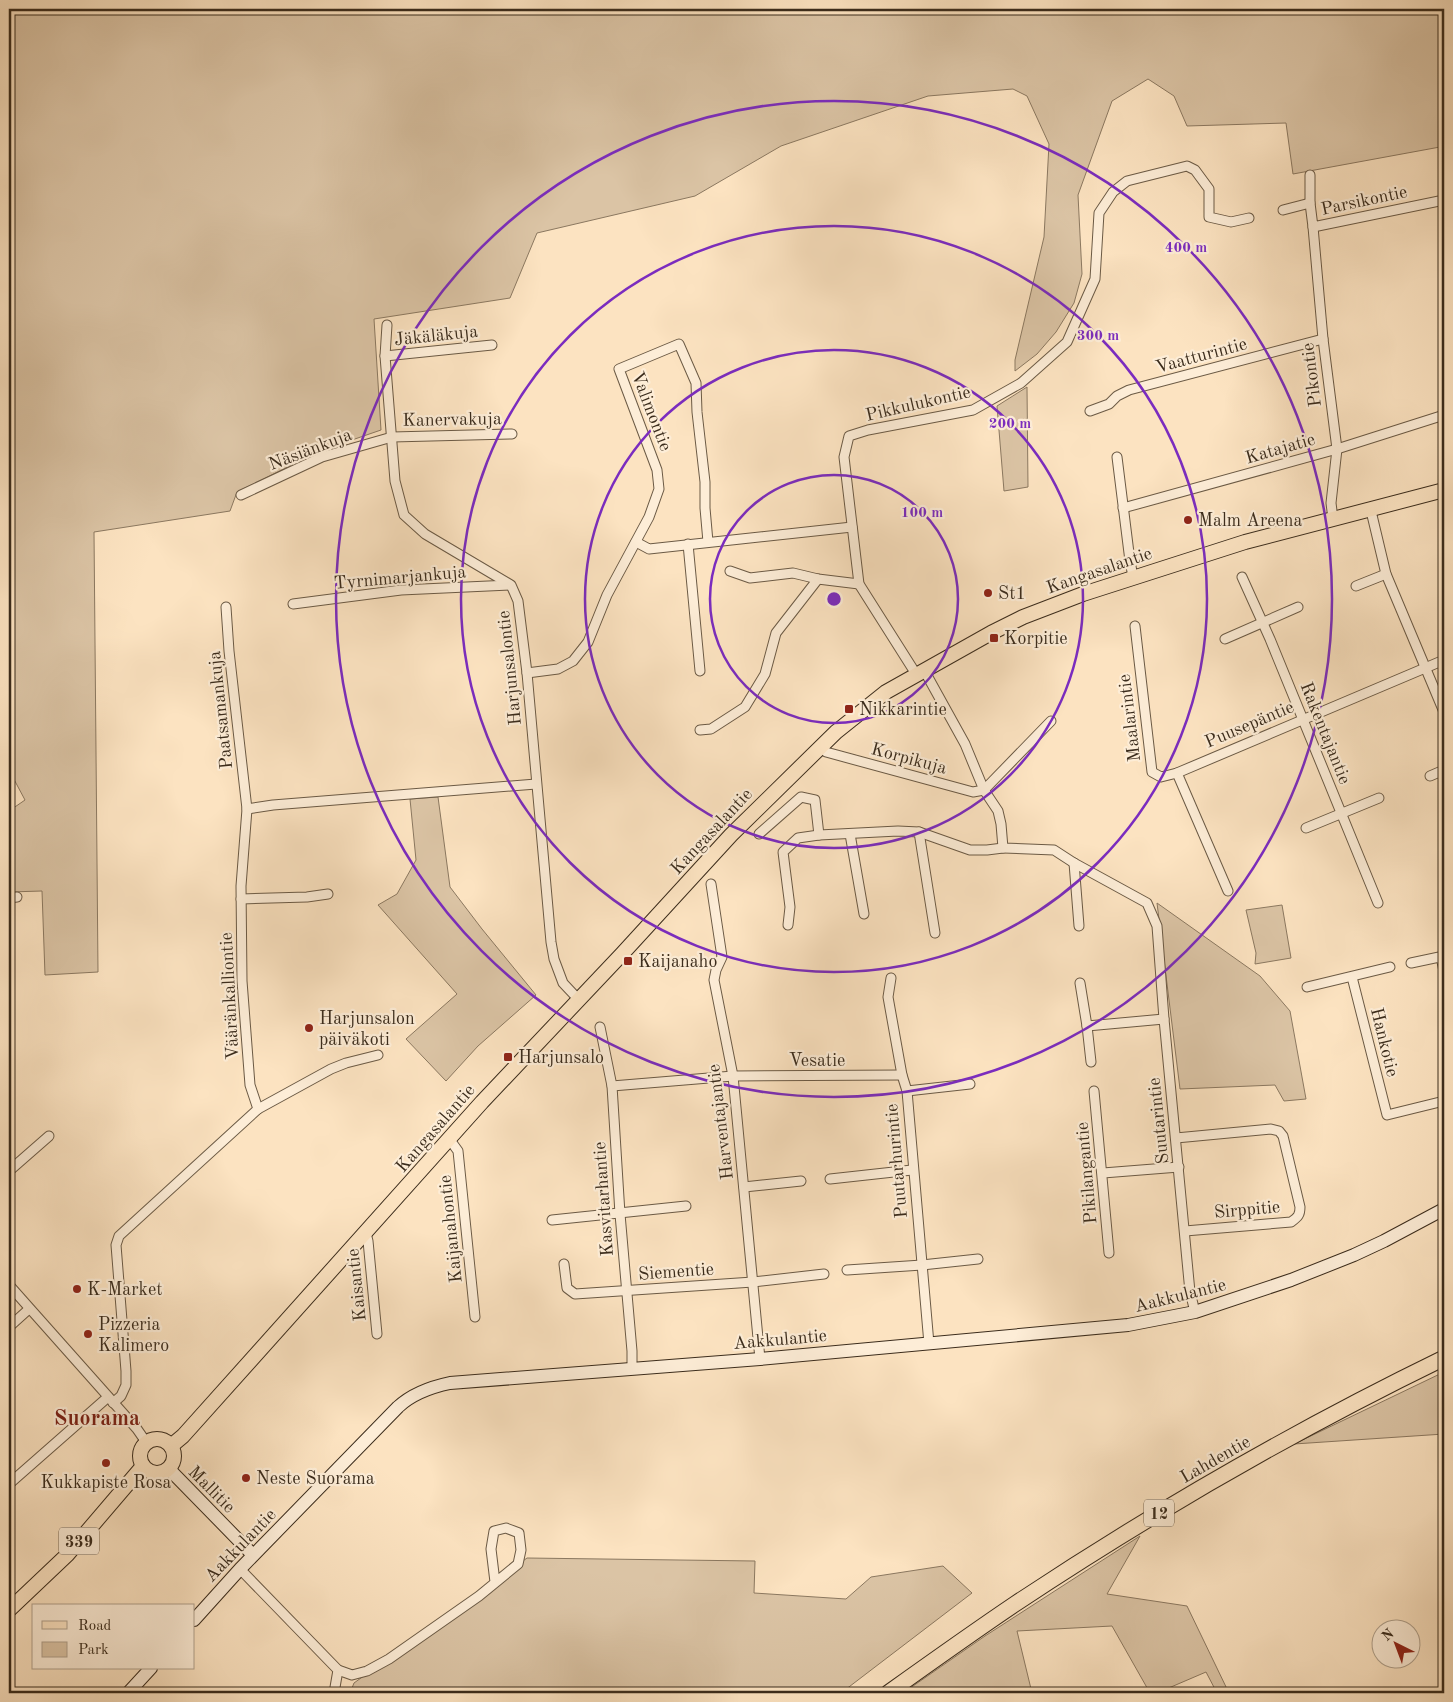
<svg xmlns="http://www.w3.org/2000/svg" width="1453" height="1702" viewBox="0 0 1453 1702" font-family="'Old Standard TT',serif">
  <rect width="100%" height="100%" fill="#fce3c1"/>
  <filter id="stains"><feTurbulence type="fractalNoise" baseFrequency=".004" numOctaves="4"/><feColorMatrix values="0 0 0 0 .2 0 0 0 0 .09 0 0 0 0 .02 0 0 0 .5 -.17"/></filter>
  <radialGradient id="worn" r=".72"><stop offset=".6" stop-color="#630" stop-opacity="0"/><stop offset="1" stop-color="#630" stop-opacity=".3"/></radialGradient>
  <g fill="#dbc4a5" stroke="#8b7860">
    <polygon points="9,9 1444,9 1444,189 1440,147 1293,174 1286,123 1187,126 1174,96 1148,79 1112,101 1078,195 1082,274 1074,303 1056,332 1037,354 1015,371 1015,360 1044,237 1049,144 1027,96 1013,89 928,96 781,146 695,196 537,233 510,298 374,319 381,430 320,451 237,492 230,511 94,532 98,972 45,975 42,891 9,892 9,811 25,800 9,770"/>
    <polygon points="1027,387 1028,487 1004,491 997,406"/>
    <polygon points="438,797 450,887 482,929 536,995 478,1046 446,1081 406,1039 457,994 378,905 397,894 416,860 410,799"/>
    <polygon points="1157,903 1260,976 1290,1011 1306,1099 1284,1101 1275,1085 1180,1089"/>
    <polygon points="1282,905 1291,958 1255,964 1256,953 1246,910"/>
    <polygon points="1444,1372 1444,1434 1294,1444"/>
    <polygon points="1140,1536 1107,1594 1187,1606 1228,1691 1217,1693 1206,1672 1157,1693 1150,1693 1112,1626 1017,1631 1032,1693 903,1693 985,1636"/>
    <polygon points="527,1558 755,1561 754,1593 846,1599 871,1577 943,1566 972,1593 841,1693 350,1693 354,1683"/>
  </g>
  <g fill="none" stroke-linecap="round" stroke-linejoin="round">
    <g stroke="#6b5a45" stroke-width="11">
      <g id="street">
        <polyline points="1310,175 1310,203 1313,227 1444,200"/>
        <polyline points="1283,210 1310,203"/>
        <polyline points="1313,227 1323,339 1337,449 1331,503 1333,519"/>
        <polyline points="387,325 385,356 395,481 404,515 425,534 511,585 518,601 527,673 551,942 554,959 563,983 579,1000"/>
        <polyline points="385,356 492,345"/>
        <polyline points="1090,411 1109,404 1117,396 1129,390 1323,339"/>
        <polyline points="1117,457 1130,561 1133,577"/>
        <polyline points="241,495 322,457 392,437 512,434"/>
        <polyline points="1123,508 1337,449 1444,415"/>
        <polyline points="1371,511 1386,574 1444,712"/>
        <polyline points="636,542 649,549 852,527"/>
        <polyline points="688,544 700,671"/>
        <polyline points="730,571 750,578 793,573 818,579 859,584"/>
        <polyline points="1242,577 1270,639 1378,903"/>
        <polyline points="1356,586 1386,574"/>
        <polyline points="293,604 401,590 510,585"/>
        <polyline points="1135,626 1152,772 1161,777 1177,773 1228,891"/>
        <polyline points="1225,639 1298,607"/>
        <polyline points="924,670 965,744 984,790 998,811 1001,824 1003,848 1054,850 1074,863 1147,903 1157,926 1164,1019 1190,1292 1195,1312"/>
        <polyline points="527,673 558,669 573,661 588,642 607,595 649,517 659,489 657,470 619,369 679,344 696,383 697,412 705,482 705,508 708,542"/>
        <polyline points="916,674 859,584 844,457 849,436 868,430 973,410 1021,383 1067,342 1095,279 1099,213 1113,192 1127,181 1187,166 1195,170 1209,189 1209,217 1231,222 1249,218"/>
        <polyline points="700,730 711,729 745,707 765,674 776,633 818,579"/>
        <polyline points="826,752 973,792 984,790 1051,721"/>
        <polyline points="1177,773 1444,660"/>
        <polyline points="1430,776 1444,770"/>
        <polyline points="247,809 273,805 536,784"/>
        <polyline points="1306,828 1379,798"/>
        <polyline points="919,832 935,933"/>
        <polyline points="759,834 801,797 815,800 819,835"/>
        <polyline points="850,834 864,914"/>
        <polyline points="1074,863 1079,926"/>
        <polyline points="711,884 722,957 716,970 714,980 733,1076 760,1359"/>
        <polyline points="9,898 17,897"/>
        <polyline points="241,899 307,897 328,894"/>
        <polyline points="788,925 790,907 783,852 798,838 819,835 898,831 919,832 970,850 987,850 1003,848"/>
        <polyline points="1441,957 1444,971"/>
        <polyline points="1411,963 1444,956"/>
        <polyline points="1352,977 1387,1115 1444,1101"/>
        <polyline points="891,978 888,997 902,1075 907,1091 929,1344"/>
        <polyline points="1080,983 1087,1026 1091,1062"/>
        <polyline points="1307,987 1390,967"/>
        <polyline points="1087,1026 1164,1019"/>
        <polyline points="600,1027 612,1086 620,1214 632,1351 632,1369"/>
        <polyline points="612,1086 733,1076 902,1075"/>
        <polyline points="907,1091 970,1084"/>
        <polyline points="1094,1091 1109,1253"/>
        <polyline points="258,1109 331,1069 346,1063 378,1055"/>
        <path d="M1176 1138 1271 1129 1279 1131 1283 1136 1300 1207C1300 1215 1298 1217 1291 1222L1185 1231"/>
        <polyline points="450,1140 458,1151 475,1317"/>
        <polyline points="9,1171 49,1136"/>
        <polyline points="1103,1173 1179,1167"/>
        <polyline points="830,1179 912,1170"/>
        <polyline points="744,1187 801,1181"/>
        <polyline points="552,1220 686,1206"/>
        <polyline points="366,1233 368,1241 377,1334"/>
        <polyline points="564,1264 567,1288 575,1294 753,1282 824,1274"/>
        <polyline points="847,1270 922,1265 978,1259"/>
        <polyline points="9,1285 137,1429 146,1442"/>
        <polyline points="9,1327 29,1309"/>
        <polyline points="113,1403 121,1396 126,1385 126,1371 116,1245 119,1236 258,1109 250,1085 242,981 241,886 247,809 229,651 226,607"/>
        <polyline points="9,1484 108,1397"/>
        <polyline points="240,1569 338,1670 334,1693"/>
        <polyline points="338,1670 352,1675 367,1671 389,1659 479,1596 518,1564 521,1550 519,1533 506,1528 494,1531 491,1549 495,1582"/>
      </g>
    </g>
    <g stroke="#3b2c1c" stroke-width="14">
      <g id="secondary">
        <polyline points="168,1468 253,1555"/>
        <path d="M194 1620 240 1569 398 1407C413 1393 431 1387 450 1383L760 1359 1128 1325 1195 1312 1291 1280 1354 1255 1384 1241 1444 1209"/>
        <polyline points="128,1693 151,1668"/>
      </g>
    </g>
    <g stroke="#3b2c1c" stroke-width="16">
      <g id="primary">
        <circle cx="157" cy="1456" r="17"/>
        <polyline points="171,1446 183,1436 482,1102 622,954 731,835 836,732 886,692 991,633 1023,617 1083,594 1245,542 1444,490"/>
        <polyline points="9,1610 67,1555 143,1466"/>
      </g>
    </g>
    <g stroke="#3b2c1c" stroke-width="17">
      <path id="highway" d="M888 1693C930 1663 972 1633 1015 1604 1152 1513 1296 1430 1444 1358"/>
    </g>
    <use href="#street" stroke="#fdedd7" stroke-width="9"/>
    <use href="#secondary" stroke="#fdedd7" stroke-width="12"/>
    <use href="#primary" stroke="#fce3c1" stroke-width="14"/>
    <use href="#highway" stroke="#fce3c1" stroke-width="15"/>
  </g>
  <g fill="none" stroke="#7b2cbf" stroke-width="2.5">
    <circle cx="834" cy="599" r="124"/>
    <circle cx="834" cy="599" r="249"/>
    <circle cx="834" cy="599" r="373"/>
    <circle cx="834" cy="599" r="498"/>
  </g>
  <g fill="#8f2418" stroke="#fdedd7" stroke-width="2">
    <circle cx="1188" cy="520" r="5"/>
    <circle cx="988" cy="593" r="5"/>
    <rect x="989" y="633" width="10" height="10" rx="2.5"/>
    <rect x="844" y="704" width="10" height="10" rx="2.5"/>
    <rect x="623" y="956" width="10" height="10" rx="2.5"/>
    <circle cx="309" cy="1028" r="5"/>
    <rect x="503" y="1052" width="10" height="10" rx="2.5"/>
    <circle cx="77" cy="1289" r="5"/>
    <circle cx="88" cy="1334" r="5"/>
    <circle cx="106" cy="1463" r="5"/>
    <circle cx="246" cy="1478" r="5"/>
  </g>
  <g text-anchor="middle" stroke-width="4.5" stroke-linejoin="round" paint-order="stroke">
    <g fill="#fdedd7" stroke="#756654" stroke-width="1">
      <rect x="1144" y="1499.5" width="30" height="27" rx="4"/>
      <rect x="59" y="1527.5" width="40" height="27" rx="4"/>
    </g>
    <g font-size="16" font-weight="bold" fill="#3b2c1c">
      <text x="1159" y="1519">12</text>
      <text x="79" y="1547">339</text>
    </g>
    <g font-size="18" fill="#3b2c1c" stroke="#fdedd7">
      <text transform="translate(1364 200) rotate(-12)" y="6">Parsikontie</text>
      <text transform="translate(436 335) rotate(-6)" y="6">Jäkäläkuja</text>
      <text transform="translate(1201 355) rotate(-15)" y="6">Vaatturintie</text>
      <text transform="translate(1311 375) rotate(-97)" y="6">Pikontie</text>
      <text transform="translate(918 403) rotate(-13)" y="6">Pikkulukontie</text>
      <text transform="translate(652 411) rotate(69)" y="6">Valimontie</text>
      <text transform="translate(452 419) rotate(-1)" y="6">Kanervakuja</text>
      <text transform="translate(1280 448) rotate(-16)" y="6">Katajatie</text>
      <text transform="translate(310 449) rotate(-21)" y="6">Näsiänkuja</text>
      <text transform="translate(1099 570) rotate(-19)" y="6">Kangasalantie</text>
      <text transform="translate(400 577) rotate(-5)" y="6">Tyrnimarjankuja</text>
      <text transform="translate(509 668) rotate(-96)" y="6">Harjunsalontie</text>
      <text transform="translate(220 710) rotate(-96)" y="6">Paatsamankuja</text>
      <text transform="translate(1129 718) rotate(-97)" y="6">Maalarintie</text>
      <text transform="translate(1249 724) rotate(-23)" y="6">Puusepäntie</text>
      <text transform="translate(1326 733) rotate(68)" y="6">Rakentajantie</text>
      <text transform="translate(909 758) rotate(15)" y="6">Korpikuja</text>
      <text transform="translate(711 831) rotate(-47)" y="6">Kangasalantie</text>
      <text transform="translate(229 996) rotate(-93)" y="6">Vääränkalliontie</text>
      <text transform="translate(1385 1042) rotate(76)" y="6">Hankotie</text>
      <text x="817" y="1066">Vesatie</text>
      <text transform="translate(1158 1121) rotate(-96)" y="6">Suutarintie</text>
      <text transform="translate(720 1122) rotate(-97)" y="6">Harventajantie</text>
      <text transform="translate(435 1128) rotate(-49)" y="6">Kangasalantie</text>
      <text transform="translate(896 1161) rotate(-95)" y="6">Puutarhurintie</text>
      <text transform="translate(1086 1173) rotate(-95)" y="6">Pikilangantie</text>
      <text transform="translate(603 1199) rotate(-94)" y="6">Kasvitarhantie</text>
      <text transform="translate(1247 1209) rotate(-5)" y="6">Sirppitie</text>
      <text transform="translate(450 1229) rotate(-96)" y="6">Kaijanahontie</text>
      <text transform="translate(676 1271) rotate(-4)" y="6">Siementie</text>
      <text transform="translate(356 1285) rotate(-96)" y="6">Kaisantie</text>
      <text transform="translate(1180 1295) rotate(-14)" y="6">Aakkulantie</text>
      <text transform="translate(780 1339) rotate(-5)" y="6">Aakkulantie</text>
      <text transform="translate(1215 1459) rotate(-30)" y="6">Lahdentie</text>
      <text transform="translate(212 1489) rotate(45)" y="6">Mallitie</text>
      <text transform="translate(240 1545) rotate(-46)" y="6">Aakkulantie</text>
    </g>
    <g font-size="18" fill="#3b2c1c" stroke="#fdedd7" text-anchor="start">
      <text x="1198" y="526">Malm Areena</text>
      <text x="998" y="599">St1</text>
      <text x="1004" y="644">Korpitie</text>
      <text x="859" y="715">Nikkarintie</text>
      <text x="638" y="967">Kaijanaho</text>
      <text x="319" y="1024">Harjunsalon<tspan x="319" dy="21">päiväkoti</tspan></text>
      <text x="518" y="1063">Harjunsalo</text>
      <text x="87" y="1295">K-Market</text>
      <text x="98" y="1330">Pizzeria<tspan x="98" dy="21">Kalimero</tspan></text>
      <text x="256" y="1484">Neste Suorama</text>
      <text x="106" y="1488" text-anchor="middle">Kukkapiste Rosa</text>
    </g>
    <g font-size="22" font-weight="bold" fill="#7a1f14" stroke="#fdedd7">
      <text x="97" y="1425">Suorama</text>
    </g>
  </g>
  <circle cx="834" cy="599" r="8" fill="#7b2cbf" stroke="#fdedd7" stroke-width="2.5"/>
  <g font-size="15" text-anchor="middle" font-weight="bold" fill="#7b2cbf" stroke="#fdedd7" stroke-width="4.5" stroke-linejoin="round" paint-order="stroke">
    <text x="1186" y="252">400 m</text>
    <text x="1098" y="340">300 m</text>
    <text x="1010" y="428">200 m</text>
    <text x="922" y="517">100 m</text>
  </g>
  <rect width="1453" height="1702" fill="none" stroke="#fce3c1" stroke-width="30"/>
  <rect x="10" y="10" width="1433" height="1682" fill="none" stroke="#3b2c1c" stroke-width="2.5"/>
  <rect x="15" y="15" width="1423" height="1672" fill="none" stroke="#3b2c1c"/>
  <rect x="32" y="1604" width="162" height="65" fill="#fdedd7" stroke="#afa08c"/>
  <rect x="42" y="1621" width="25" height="8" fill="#fce3c1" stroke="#afa08c"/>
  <text x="78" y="1630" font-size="15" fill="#3b2c1c">Road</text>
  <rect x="42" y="1642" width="25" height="15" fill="#dbc4a5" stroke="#afa08c"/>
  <text x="78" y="1654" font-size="15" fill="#3b2c1c">Park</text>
  <g transform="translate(1396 1644) rotate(318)"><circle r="24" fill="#fdedd7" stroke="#afa08c"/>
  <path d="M0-4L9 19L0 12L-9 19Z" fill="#8f2418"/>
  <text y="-8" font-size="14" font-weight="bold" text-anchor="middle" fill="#3b2c1c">N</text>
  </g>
  <rect width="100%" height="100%" filter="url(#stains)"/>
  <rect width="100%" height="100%" fill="url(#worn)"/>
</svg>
